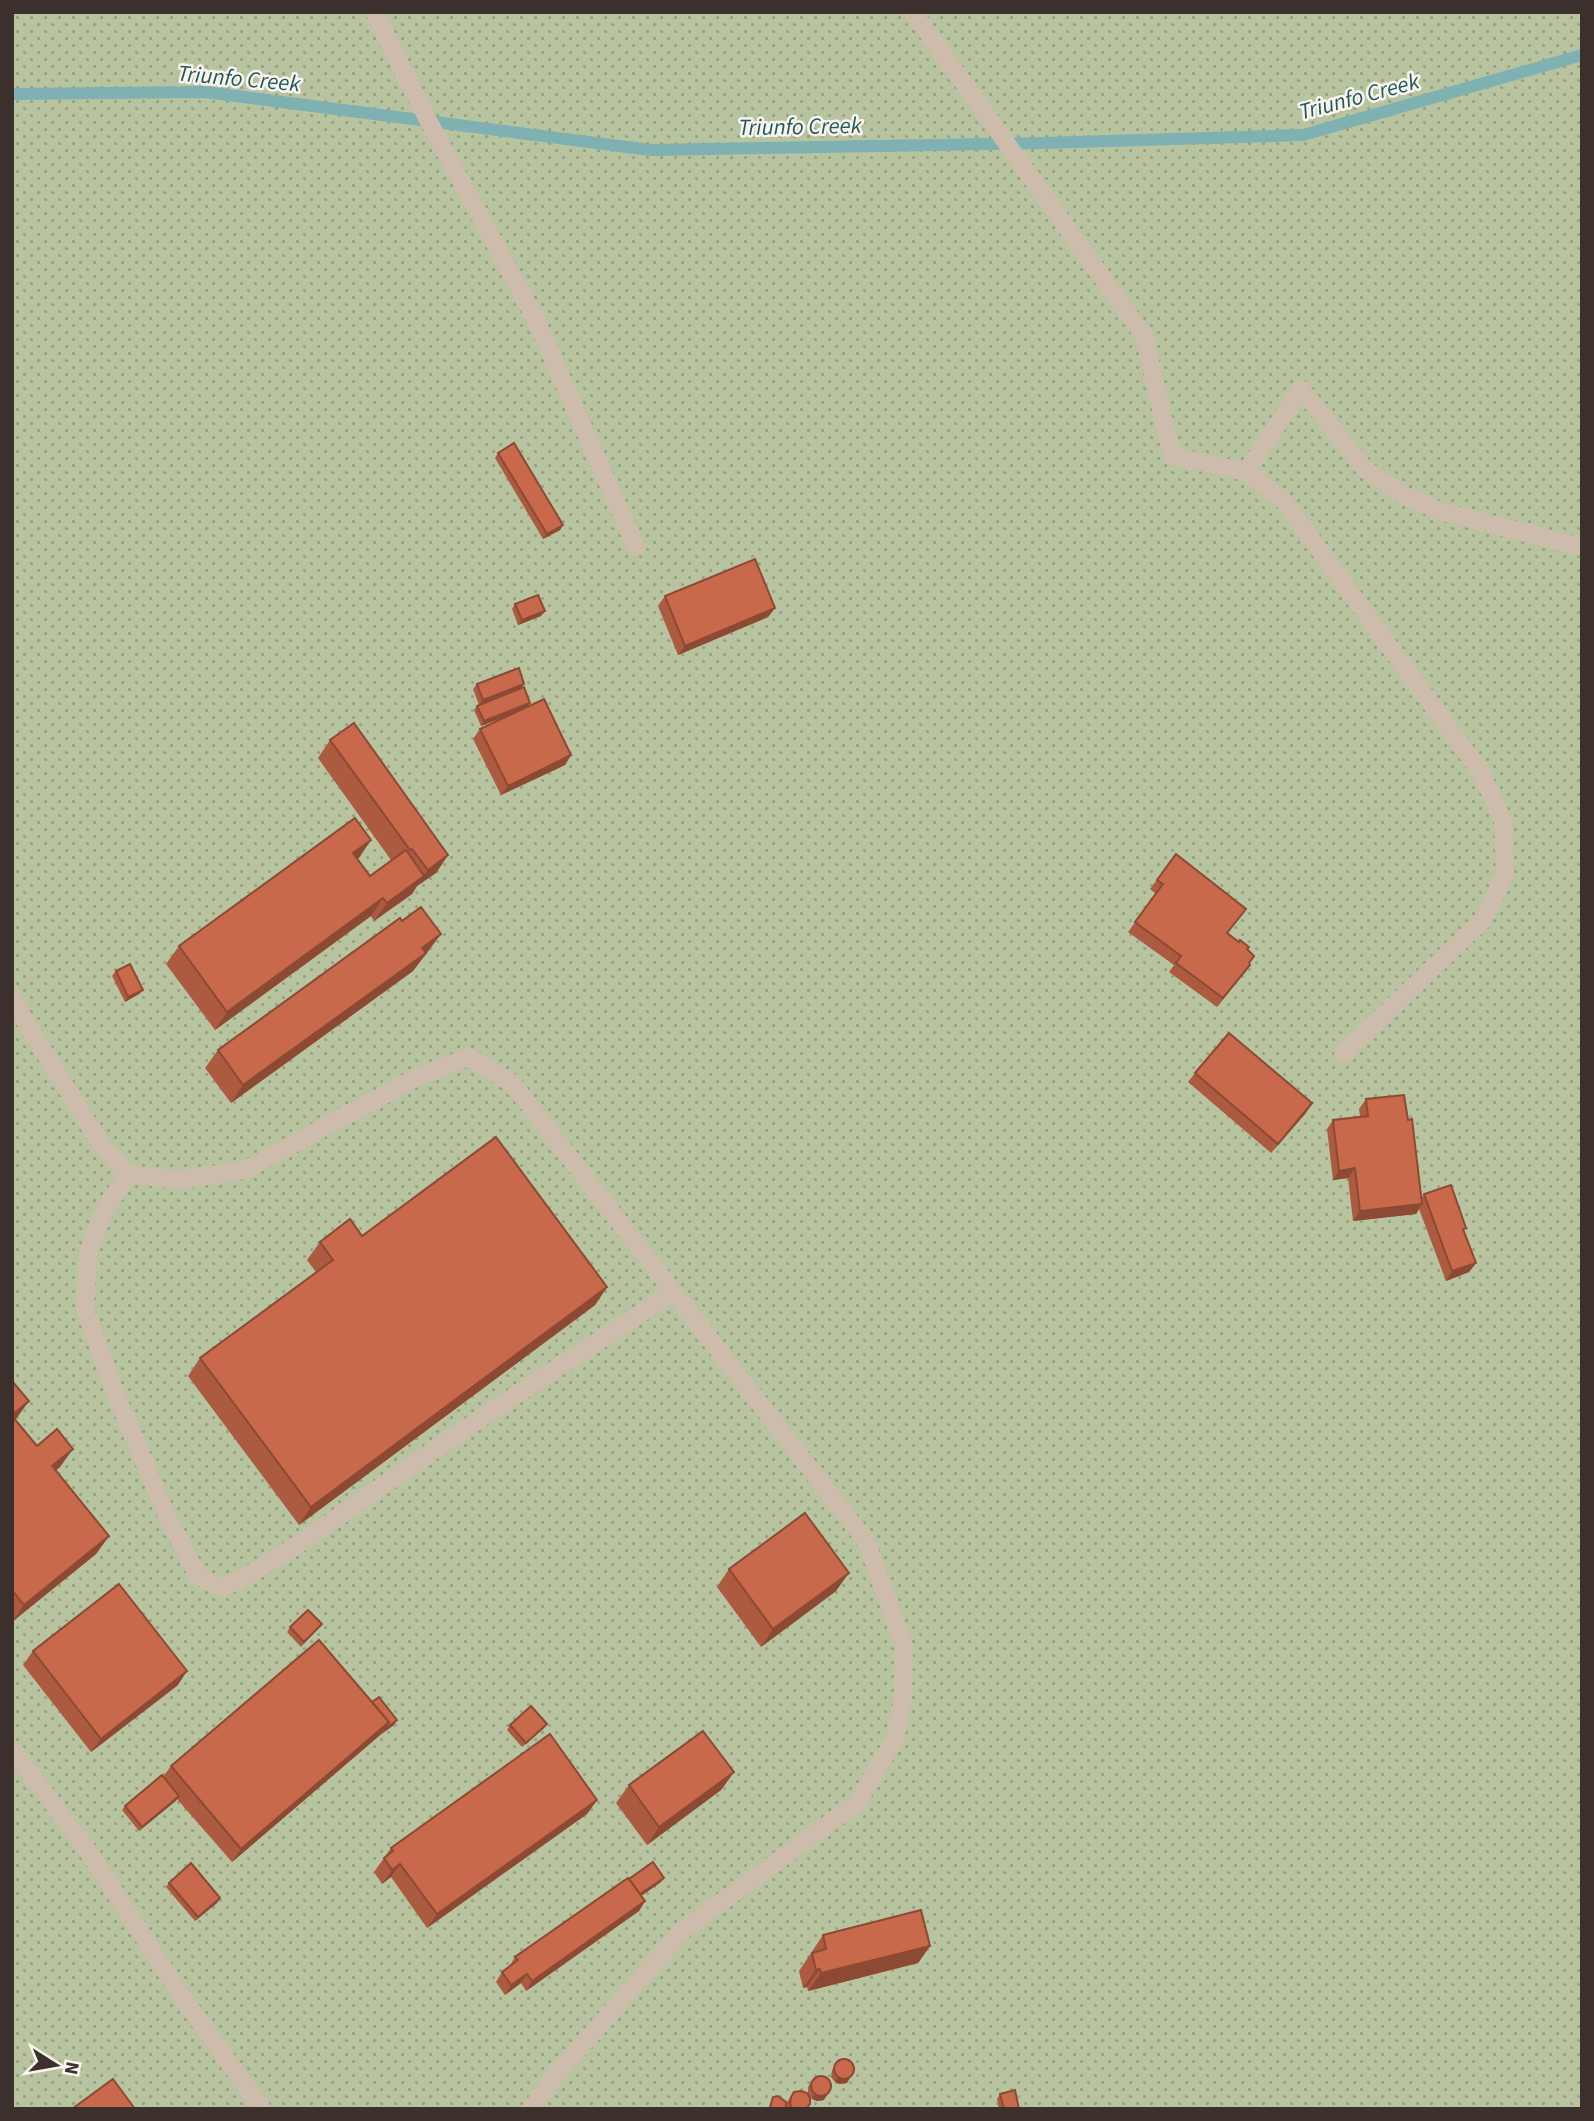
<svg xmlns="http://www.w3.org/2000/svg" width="1594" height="2121" viewBox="0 0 1594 2121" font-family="'Source Sans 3',sans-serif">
  <defs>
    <pattern id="grass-dots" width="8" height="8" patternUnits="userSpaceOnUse" patternTransform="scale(1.75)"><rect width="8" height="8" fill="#b8c4a0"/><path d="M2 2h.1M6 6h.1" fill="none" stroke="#97a083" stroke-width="1.8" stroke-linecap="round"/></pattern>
  </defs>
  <rect width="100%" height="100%" fill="#f4ebe1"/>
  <rect fill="url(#grass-dots)" x="12" y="12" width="1570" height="2097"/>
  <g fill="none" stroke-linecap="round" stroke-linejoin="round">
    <polyline stroke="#7fb0b2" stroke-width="12" points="12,94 205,92 650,150 1044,143 1303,135 1582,55"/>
    <g stroke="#cdbbac" stroke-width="18">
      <polyline points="374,12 429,122 535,318 636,547"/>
      <polyline points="913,12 1144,336 1172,456 1246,472 1283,500 1480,771 1503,820 1505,874 1482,921 1343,1054"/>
      <polyline points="1246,472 1301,389 1365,469 1403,495 1443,512 1582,547"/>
      <polyline points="12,994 20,1013 104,1149 128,1174 179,1180 245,1170 417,1077 469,1057 512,1083 866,1541 904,1646 903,1697 895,1739 857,1803 683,1930 549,2083 531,2109"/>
      <path d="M128 1174 104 1211 88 1254 85 1310 116 1395 167 1516 198 1576 223 1588C295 1552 358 1502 424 1457 506 1400 590 1347 673 1292"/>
      <polyline points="12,1749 86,1848 183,1998 262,2109"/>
    </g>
  </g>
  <g fill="#ac5a40">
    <polygon points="498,453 563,525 560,530 543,539 495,458"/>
    <polygon points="665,596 775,608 768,617 678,655 658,606"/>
    <polygon points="515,604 541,616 518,625 512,609"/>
    <polygon points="477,684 524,684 521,688 479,705 473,689"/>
    <polygon points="530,703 528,706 571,755 565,765 501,795 473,739 480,729 514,713 481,726 474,710 477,706"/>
    <polygon points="330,740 448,855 436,873 417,886 412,894 374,921 371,916 215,1030 166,964 179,946 359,858 357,859 370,876 391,860 318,758"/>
    <polygon points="1176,854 1228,933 1247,950 1249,963 1243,974 1217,1007 1169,972 1174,965 1128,932 1156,894 1150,889"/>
    <polygon points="402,921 441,934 413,971 231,1103 205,1068 218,1050"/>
    <polygon points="116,971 143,990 139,994 125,1002 112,976"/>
    <polygon points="1195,1073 1312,1103 1271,1153 1188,1082"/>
    <polygon points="1366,1099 1408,1120 1422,1197 1424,1194 1464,1231 1476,1263 1469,1272 1446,1281 1419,1209 1416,1214 1353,1221 1348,1178 1333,1180 1327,1129 1333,1120 1360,1116 1359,1109"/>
    <polygon points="362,1236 607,1287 595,1305 299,1525 188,1376 200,1358 316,1272 307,1260 320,1242"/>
    <polygon points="12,1381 16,1420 37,1446 60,1467 56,1470 109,1536 96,1554 12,1622"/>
    <polygon points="729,1569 836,1591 761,1647 717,1587"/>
    <polygon points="322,1624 301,1647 287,1632 290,1627"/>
    <polygon points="33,1651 178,1685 91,1752 23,1665"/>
    <polygon points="372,1702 394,1725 380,1735 232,1862 177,1799 139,1831 122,1810 125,1806 163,1777 171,1766"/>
    <polygon points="510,1725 543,1729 522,1747 507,1730"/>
    <polygon points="734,1772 721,1790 647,1845 616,1803 629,1785"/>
    <polygon points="597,1800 587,1814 427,1928 391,1877 382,1884 374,1872 391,1848"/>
    <polygon points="629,1879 661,1882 641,1896 645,1901 639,1911 526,1991 521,1983 505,1995 496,1982 502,1972 509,1967 515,1957"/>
    <polygon points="169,1883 220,1898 217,1903 195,1921 166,1887"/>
    <polygon points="823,1935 930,1946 918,1963 808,1991 807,1987 803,1988 799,1971"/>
    <polygon points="839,2060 847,2083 840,2084 835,2082 831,2077 832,2070"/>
    <polygon points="811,2082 824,2100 817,2101 812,2099 808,2094 808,2087"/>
    <polygon points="794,2092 806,2109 787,2109 787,2102"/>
    <polygon points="1000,2094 1019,2109 999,2109 997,2099"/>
  </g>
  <g fill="#8c4a34">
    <polygon points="563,525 560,530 543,539 547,534"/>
    <polygon points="775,608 768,617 678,655 685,646"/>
    <polygon points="545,611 541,616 518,625 522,620"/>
    <polygon points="524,684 521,688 479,705 483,700"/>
    <polygon points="530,703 527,708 481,726 484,721"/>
    <polygon points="571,755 565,765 501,795 508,786"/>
    <polygon points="371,840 359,858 341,871 353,853"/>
    <polygon points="448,855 436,873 417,886 412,894 374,921 387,903 422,878 428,870"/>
    <polygon points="383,898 371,916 215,1030 227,1012"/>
    <polygon points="441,934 413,971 231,1103 243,1085"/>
    <polygon points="1250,965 1243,974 1217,1007 1223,998"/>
    <polygon points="143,990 139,994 125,1002 128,997"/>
    <polygon points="1312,1103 1306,1113 1271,1153 1278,1144"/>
    <polygon points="1355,1168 1348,1178 1333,1180 1339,1171"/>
    <polygon points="1422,1204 1416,1214 1353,1221 1360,1211"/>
    <polygon points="1476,1263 1469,1272 1446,1281 1452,1271"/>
    <polygon points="607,1287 595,1305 299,1525 311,1507"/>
    <polygon points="29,1401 16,1419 12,1423 12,1415"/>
    <polygon points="73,1449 60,1467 40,1484 52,1466"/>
    <polygon points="109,1536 96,1554 12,1622 24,1605"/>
    <polygon points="849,1573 836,1591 761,1647 773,1629"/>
    <polygon points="187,1671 178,1685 91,1752 101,1739"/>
    <polygon points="397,1720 394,1725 380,1735 384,1730"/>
    <polygon points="389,1722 379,1736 232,1862 241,1849"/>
    <polygon points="547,1724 543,1729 522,1747 526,1743"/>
    <polygon points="734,1772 721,1790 647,1845 659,1827"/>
    <polygon points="179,1796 176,1801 139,1831 142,1827"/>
    <polygon points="597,1800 587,1814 427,1928 437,1914"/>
    <polygon points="400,1864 391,1877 382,1884 392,1870"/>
    <polygon points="664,1878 661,1882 634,1901 637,1897"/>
    <polygon points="220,1898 217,1903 195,1921 198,1917"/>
    <polygon points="645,1901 639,1911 526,1991 532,1981"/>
    <polygon points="930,1946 918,1963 808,1991 821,1973"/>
    <polygon points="820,1969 807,1987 803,1988 816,1970"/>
    <polygon points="527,1974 521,1983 505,1995 511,1985"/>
    <polygon points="838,2077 850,2078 847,2083 840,2084 835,2082"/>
    <polygon points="815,2094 827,2095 824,2100 817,2101 812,2099"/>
  </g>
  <g fill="#c8694b" stroke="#8c4a34" stroke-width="2">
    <polygon points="514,443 563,525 547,534 498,453"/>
    <polygon points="755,559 775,608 685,646 665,596"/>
    <polygon points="538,595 545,611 522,620 515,604"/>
    <polygon points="519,668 524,684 483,700 477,684"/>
    <polygon points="524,687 530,703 484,721 477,706"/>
    <polygon points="544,699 571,755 508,786 480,729"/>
    <polygon points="354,723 448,855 428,870 412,849 410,850 330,740"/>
    <polygon points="355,818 371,840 353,853 370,876 406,850 424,876 387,903 383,898 227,1012 179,946"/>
    <polygon points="1176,854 1246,909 1227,933 1239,942 1240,940 1249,947 1247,949 1254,956 1249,963 1250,965 1223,998 1176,963 1181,956 1135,922 1163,884 1157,880"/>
    <polygon points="421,907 441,934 422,948 426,953 243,1085 218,1050 400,918 402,921"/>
    <polygon points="130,964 143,990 128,997 116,971"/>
    <polygon points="1229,1033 1312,1103 1278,1144 1195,1073"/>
    <polygon points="1404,1095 1408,1120 1412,1119 1422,1204 1360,1211 1355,1168 1339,1171 1333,1120 1368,1116 1366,1099"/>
    <polygon points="496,1137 607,1287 311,1507 200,1358 333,1260 320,1242 350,1219 362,1236"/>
    <polygon points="1451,1185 1466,1228 1463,1229 1476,1263 1452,1271 1424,1194"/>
    <polygon points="12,1381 29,1401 12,1415"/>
    <polygon points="12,1416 37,1446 57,1429 73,1449 52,1466 109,1536 24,1605 12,1590"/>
    <polygon points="805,1513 849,1573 773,1629 729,1569"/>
    <polygon points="119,1584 187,1671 101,1739 33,1651"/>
    <polygon points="308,1610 322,1624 304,1642 290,1627"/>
    <polygon points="319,1640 389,1722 241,1849 171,1766"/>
    <polygon points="379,1697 397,1720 384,1730 389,1722 372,1702"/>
    <polygon points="531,1706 547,1724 526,1743 510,1725"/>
    <polygon points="703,1731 734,1772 659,1827 629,1785"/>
    <polygon points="550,1734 597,1800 437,1914 400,1864 392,1870 384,1858 393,1851 391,1848"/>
    <polygon points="162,1775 179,1796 142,1827 125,1806"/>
    <polygon points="653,1862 664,1878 640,1894 629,1879"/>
    <polygon points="191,1863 220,1898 198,1917 169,1883"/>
    <polygon points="628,1878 645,1901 532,1981 527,1974 511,1985 502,1972 518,1960 515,1957"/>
    <polygon points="921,1910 930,1946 821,1973 820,1969 816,1970 812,1953 826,1949 823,1935"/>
    <circle cx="844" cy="2069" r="10"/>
    <circle cx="821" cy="2086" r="10"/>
    <polygon points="113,2079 135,2109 72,2109"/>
    <polygon points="1015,2090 1019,2109 1004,2109 1000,2094"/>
    <polygon points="801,2091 807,2093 810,2098 810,2104 806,2109 793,2109 790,2104 791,2097 794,2092"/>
    <polygon points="778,2096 786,2102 786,2108 771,2109 770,2107 773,2097"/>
  </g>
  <g text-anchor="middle" stroke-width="5" stroke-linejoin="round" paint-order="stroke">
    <g font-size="23" font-style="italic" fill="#1f5a5e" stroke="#fbf5ee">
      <text transform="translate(239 78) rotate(5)" y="8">Triunfo Creek</text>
      <text transform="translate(1359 96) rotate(-15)" y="8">Triunfo Creek</text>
      <text transform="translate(800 126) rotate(-1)" y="8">Triunfo Creek</text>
    </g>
  </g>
  <rect width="1594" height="2121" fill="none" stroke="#3b302b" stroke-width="28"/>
  <g transform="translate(56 2065) rotate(101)" stroke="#fbf5ee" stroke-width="5" paint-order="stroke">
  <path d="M0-5L12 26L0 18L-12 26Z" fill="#3b302b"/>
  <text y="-10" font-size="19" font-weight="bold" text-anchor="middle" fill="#3b302b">N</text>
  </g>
</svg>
